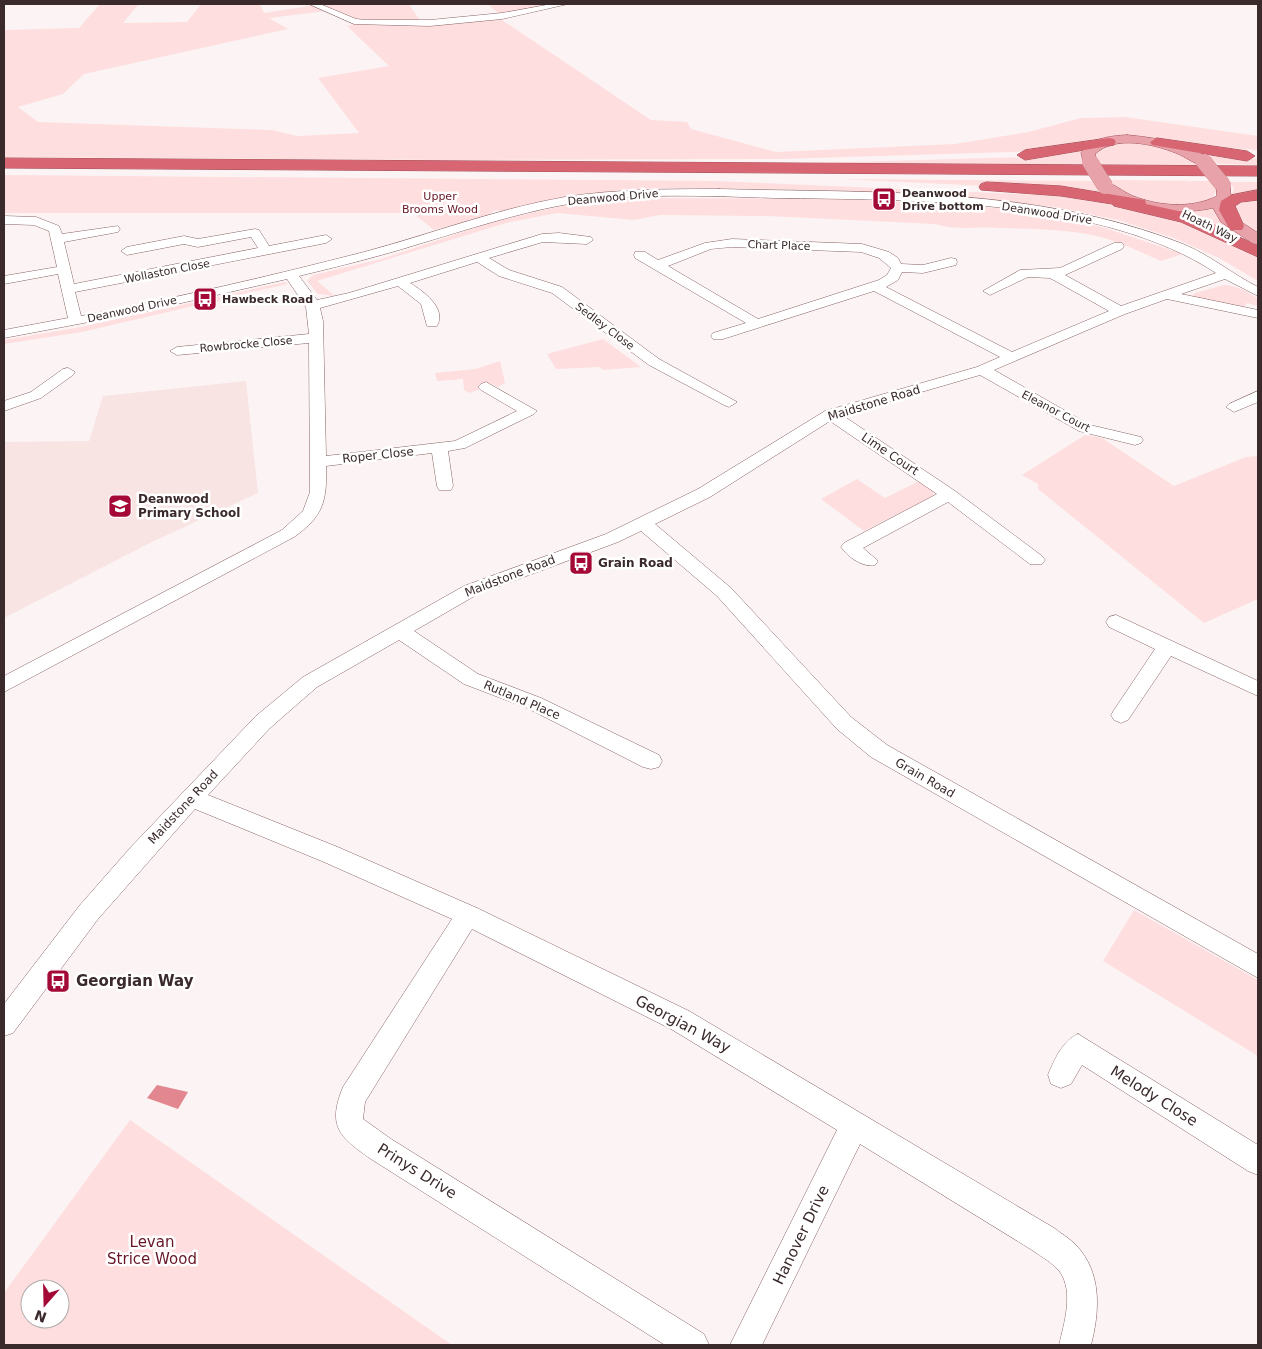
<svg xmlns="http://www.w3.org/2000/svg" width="1262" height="1349" viewBox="0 0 1262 1349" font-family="'DejaVu Sans',sans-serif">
  <rect width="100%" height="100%" fill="#fcf4f4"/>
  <polygon fill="#f9e4e4" points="246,381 258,493 150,543 4,618 4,442 89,441 103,396"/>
  <g fill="#fededf" fill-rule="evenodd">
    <polygon points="100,4 139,4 123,23 187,22 201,4 260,4 264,13 315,5 326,11 269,18 288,29 84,74 63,94 18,107 38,122 272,130 297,136 359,133 318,78 389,66 347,26 356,24 499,18 651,120 687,122 691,129 776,152 955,144 1028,132 1081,118 1125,117 1258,136 1258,150 1227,148 1154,139 1043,151 781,159 458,160 4,157 4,30 79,28"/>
    <polygon points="317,4 409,4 421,22 357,19"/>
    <polygon points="488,4 553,4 499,14"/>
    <path d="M1129 143C1153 144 1181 148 1199 166L1098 165 1094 154C1103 144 1116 144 1129 143Z"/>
    <polygon points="1082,149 1080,157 1084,165 813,163 1025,157"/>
    <polygon points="1198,153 1258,159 1258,165 1219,164"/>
    <polygon points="4,175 715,181 1063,196 1181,217 1258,257 1258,281 1219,258 1174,238 1118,220 1055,207 980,199 852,191 686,188 627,189 566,198 504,212 496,210 484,217 434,230 413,213 4,213"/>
    <polygon points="841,179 1095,181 1114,198 1030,188"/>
    <path d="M1108 180 1212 181 1217 189 1211 200C1178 209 1133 208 1108 180Z"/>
    <polygon points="1228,182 1258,182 1258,192 1232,194 1234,188"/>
    <polygon points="1258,197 1258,233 1235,217 1232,204 1250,198"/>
    <path d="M632 198 851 199 960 205 1029 211 1102 227 1183 254 1161 261C1138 251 1116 240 1092 235 1062 229 1030 229 1000 228 975 226 959 231 935 224L767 216 660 215 634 220 557 213 506 223 317 281 335 296 318 294 307 281 313 275 381 259 496 221 576 203Z"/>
    <polygon points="1215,209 1240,235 1234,236 1186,212"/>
    <polygon points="285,282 288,284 243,294 243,301 211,302 82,332 4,344 4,340 81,327"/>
    <path d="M1224 285C1238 286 1247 291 1258 299V306L1247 303 1244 307 1197 299 1192 296 1195 293Z"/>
    <polygon points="603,339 641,367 603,370 600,367 556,369 547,354"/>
    <polygon points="500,361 505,383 498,387 490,383 486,387 469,393 464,390 463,379 437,381 435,373 476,369"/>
    <polygon points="1085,435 1102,438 1174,486 1246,457 1258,456 1258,599 1204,623 1038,489 1038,484 1022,475"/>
    <polygon points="857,479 885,498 919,481 933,490 934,496 864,531 821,499"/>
    <polygon points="1134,910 1258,980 1258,1056 1103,961"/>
    <path d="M130 1120 452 1345H4V1293ZM30 1289H60V1319H30Z"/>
  </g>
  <polygon fill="#e2878f" points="157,1085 188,1092 178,1109 147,1098"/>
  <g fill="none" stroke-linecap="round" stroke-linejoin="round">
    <g stroke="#886466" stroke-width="1">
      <g id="minor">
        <polygon points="309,4 320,4 356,19 367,20 430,20 502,13 552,4 568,4 502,19 430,26 354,24"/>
        <path d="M719 189C874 193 1036 186 1183 244 1210 255 1232 274 1258 287V296L1225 279 1181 294 1258 310V318L1167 299 1125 314 994 370 1090 425 1141 437 1143 440 1141 443 1135 445 1079 431 980 375 842 415 955 491 1042 556 1045 560 1042 564H1030L948 502 863 548 878 561 875 565C863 568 848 557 841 547L844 543 937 494 830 421 710 497 655 524 731 588 851 717 887 745 1258 954V978L871 757 837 729 717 596 641 531 618 542 478 594 414 631 478 674 541 698 659 755 662 761 659 767 651 769 643 767 527 708 464 684 399 640 317 687 270 728 208 795 340 848 477 908 689 1011 1054 1228C1063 1235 1074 1241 1081 1251 1102 1278 1099 1314 1091 1345H1059C1064 1324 1074 1292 1060 1272 1053 1263 1042 1257 1032 1250L860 1144 762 1345H730L837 1130 671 1029 472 929 365 1102 363 1119 391 1139 704 1334 709 1345H665L371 1159C339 1137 327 1126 343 1087L452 919 324 862 195 809 98 919 13 1033 4 1036V1004L80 905 131 847 256 716 303 677 464 586 606 534 698 489 825 411 977 367 1000 357 874 291 723 339H713L711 336 713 333 746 323 635 258 634 255 635 252H645L658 260 705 243 732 239 862 244 889 252 898 258 901 264 923 265 951 258 956 259 957 262 956 265 923 273 902 272 898 280 886 287 1012 352 1109 311 1050 278 1028 277 990 295 983 291 1020 270 1060 268 1114 243H1122L1124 246 1122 249 1065 275 1121 306 1216 273C1101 197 908 200 775 198 704 196 633 192 563 205 515 214 469 229 422 243 381 256 340 266 299 276L317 300 349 293 542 234 559 233 591 237 593 240 587 244 543 242 489 258 509 270 562 287 659 359 737 402 729 407 724 405 649 365 552 293 499 276 477 262 410 283C423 291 447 308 437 326H427L421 304 398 286 320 308 323 321 326 456 455 441 517 411 481 390 478 387 481 384 486 382 537 411 534 414 465 448 448 451 453 486 451 490H439L437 486 432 453 326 466C327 500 324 516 294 537L4 692V676L282 530 303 511 310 492 309 343 177 355 170 351 177 347 309 334 306 307 287 279 142 312 4 338V330L68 318 58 274 4 284V276L57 267 49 231 34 225 4 224V216L36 217 59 226 62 234 118 226 120 229 118 232 64 242 74 284 258 248 251 237 198 247 184 244 127 255 121 251 127 247 184 236 198 239 255 229 259 230 269 246 326 235 332 239 326 243 75 292 81 316C176 298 271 276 364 252 431 234 496 209 565 197 616 189 668 189 719 189ZM732 247 861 252 879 258 891 268 887 275 879 280 758 319 668 266 711 249Z"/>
        <polygon points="68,368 75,372 73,375 41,398 4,411 4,401 31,392 63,369"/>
        <polygon points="1258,391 1258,402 1234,412 1226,407 1229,404"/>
        <polygon points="1116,615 1258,681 1258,696 1171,656 1128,720 1121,723 1114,720 1111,715 1114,710 1155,649 1109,627 1106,622 1109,617"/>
        <path d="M1078 1034 1258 1145V1175L1248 1171 1082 1065 1071 1084 1061 1088 1051 1084 1048 1075C1054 1060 1063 1040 1078 1034Z"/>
      </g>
    </g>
    <g stroke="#a15059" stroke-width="1">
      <g id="major">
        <path d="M1127 135C1149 137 1197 143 1211 162L1204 166C1194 164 1186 157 1176 153 1153 144 1115 135 1095 154L1097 162 1095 165 1090 166 1083 162 1081 153C1092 138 1109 136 1127 135Z"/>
        <path d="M1223 181 1230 185 1231 198 1224 204 1232 216 1258 233V245L1252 243 1221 222 1213 208C1183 215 1118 214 1098 186L1105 182C1115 184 1123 192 1133 196 1158 206 1192 209 1217 196L1216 185Z"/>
      </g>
    </g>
    <g stroke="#a15059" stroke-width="1">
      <g id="highway">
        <polygon points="1109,138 1114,139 1116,142 1114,145 1025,160 1017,155 1025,150"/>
        <polygon points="1157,138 1247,151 1255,156 1247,161 1152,145 1150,142"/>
        <polygon points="4,158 1258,166 1258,176 4,168"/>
        <polygon points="987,182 1061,186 1145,200 1146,204 1192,214 1258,246 1258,257 1181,222 1114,206 1112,204 1061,196 981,190 979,187 981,184"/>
        <polygon points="1258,190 1258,200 1241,202 1235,206 1244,226 1242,230 1230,230 1219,210 1221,201 1231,195"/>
      </g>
    </g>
    <use href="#minor" fill="#fff" fill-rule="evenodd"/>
    <use href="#major" fill="#e8a3aa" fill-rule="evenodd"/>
    <use href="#highway" fill="#d86572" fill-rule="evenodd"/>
    <g stroke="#a15059" stroke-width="16" stroke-linecap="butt">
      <g id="major-bridge">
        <polyline points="1090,162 1105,186"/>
        <polyline points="1204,162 1223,185"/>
      </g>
    </g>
    <use href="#major-bridge" stroke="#e8a3aa" stroke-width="16"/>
  </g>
  <defs>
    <g id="bus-square" transform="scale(1.25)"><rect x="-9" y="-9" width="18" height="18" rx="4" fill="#a40836" stroke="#fff"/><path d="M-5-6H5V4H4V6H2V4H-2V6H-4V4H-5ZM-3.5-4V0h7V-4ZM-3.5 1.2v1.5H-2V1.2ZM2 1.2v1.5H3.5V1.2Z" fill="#fff"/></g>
    <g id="school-square" transform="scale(1.25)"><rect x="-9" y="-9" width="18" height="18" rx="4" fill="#a40836" stroke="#fff"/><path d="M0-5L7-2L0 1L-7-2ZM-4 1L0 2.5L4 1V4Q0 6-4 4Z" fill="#fff"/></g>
  </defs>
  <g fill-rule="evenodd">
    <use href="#bus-square" x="884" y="199"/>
    <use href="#bus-square" x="205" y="299"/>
    <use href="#school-square" x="120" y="506"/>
    <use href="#bus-square" x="581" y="563"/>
    <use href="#bus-square" x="58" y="981"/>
  </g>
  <g text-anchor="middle" stroke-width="5" stroke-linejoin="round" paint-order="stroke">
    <g font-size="11" font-weight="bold" fill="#3a2a2b" stroke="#fff" text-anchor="start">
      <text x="902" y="197">Deanwood<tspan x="902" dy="13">Drive bottom</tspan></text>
      <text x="222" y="303">Hawbeck Road</text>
    </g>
    <g font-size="11" fill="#671626" stroke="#fff">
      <text x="440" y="200">Upper<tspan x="440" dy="13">Brooms Wood</tspan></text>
    </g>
    <g font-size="11" fill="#3a2a2b" stroke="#fff">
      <text transform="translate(613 197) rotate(-5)" y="4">Deanwood Drive</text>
      <text transform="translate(1047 213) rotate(9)" y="4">Deanwood Drive</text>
      <text transform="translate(1210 226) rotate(26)" y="4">Hoath Way</text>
      <text transform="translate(779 245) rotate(2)" y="4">Chart Place</text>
      <text transform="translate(167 271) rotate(-11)" y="4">Wollaston Close</text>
      <text transform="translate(132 309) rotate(-12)" y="4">Deanwood Drive</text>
      <text transform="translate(605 326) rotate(37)" y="4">Sedley Close</text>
      <text transform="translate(246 344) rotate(-5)" y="4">Rowbrocke Close</text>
      <text transform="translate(1056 411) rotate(28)" y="4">Eleanor Court</text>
    </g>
    <g font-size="12" fill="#3a2a2b" stroke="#fff">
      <text transform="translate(874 403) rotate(-17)" y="4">Maidstone Road</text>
      <text transform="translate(890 454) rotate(34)" y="4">Lime Court</text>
      <text transform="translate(378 455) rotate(-6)" y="4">Roper Close</text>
      <text transform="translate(510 576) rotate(-21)" y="4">Maidstone Road</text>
      <text transform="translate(522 700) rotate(23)" y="4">Rutland Place</text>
      <text transform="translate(925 778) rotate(30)" y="4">Grain Road</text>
      <text transform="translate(183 807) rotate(-47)" y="4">Maidstone Road</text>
    </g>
    <g font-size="12" font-weight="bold" fill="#3a2a2b" stroke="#fff" text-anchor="start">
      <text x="138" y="503">Deanwood<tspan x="138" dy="14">Primary School</tspan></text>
      <text x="598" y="567">Grain Road</text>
    </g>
    <g font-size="15" font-weight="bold" fill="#3a2a2b" stroke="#fff" text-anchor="start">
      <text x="76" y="986">Georgian Way</text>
    </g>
    <g font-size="15" fill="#3a2a2b" stroke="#fff">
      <text transform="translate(683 1024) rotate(28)" y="5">Georgian Way</text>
      <text transform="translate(1154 1096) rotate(32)" y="5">Melody Close</text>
      <text transform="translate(417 1171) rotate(32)" y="5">Prinys Drive</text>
      <text transform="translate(801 1235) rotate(-64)" y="5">Hanover Drive</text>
    </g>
    <g font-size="15" fill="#671626" stroke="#fff">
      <text x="152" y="1247">Levan<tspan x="152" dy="17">Strice Wood</tspan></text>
    </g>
  </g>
  <rect width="1262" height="1349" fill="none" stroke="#3a2a2b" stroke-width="10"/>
  <g transform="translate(45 1304) rotate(200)"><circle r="24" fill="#ffffff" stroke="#b0aaaa"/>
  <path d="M0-4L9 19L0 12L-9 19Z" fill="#a40836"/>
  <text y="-8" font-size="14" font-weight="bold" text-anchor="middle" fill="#3a2a2b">N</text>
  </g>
</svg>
